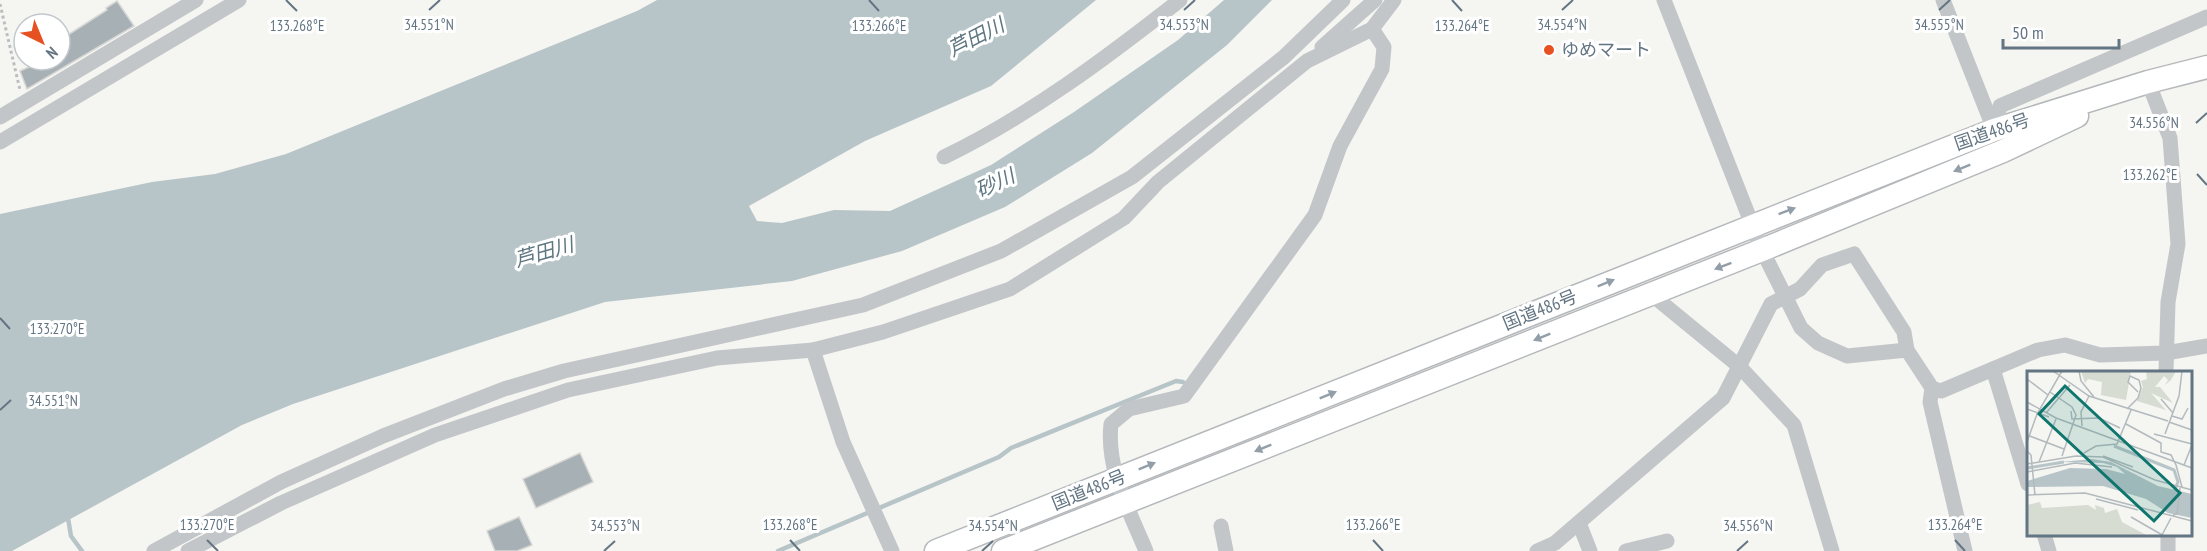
<svg xmlns="http://www.w3.org/2000/svg" width="2207" height="551" viewBox="0 0 2207 551" font-family="'PT Sans Narrow','Noto Sans JP',sans-serif">
  <rect width="100%" height="100%" fill="#f5f5f1"/>
  <polygon fill="#b8c5c8" points="657,0 1096,0 991,86 865,141 749,206 757,221 782,223 834,210 890,211 991,165 1074,112 1178,40 1224,0 1272,0 1227,45 1092,153 1005,207 902,251 792,281 605,302 293,404 242,425 12,551 0,551 0,214 152,182 215,174 286,154 637,11"/>
  <g fill="none" stroke-linecap="round" stroke-linejoin="round">
    <g stroke="#b8c5c8" stroke-width="4.5">
      <polyline points="67,512 71,536 82,551"/>
      <polyline points="778,551 999,457 1011,448 1176,381 1183,382"/>
    </g>
  </g>
  <g fill="#a7b0b5" stroke="#d6d7d4" stroke-width="1.5">
    <polygon points="117,1 134,26 27,89 20,71 45,60 60,60 60,40 107,10 106,8"/>
    <polygon points="580,453 593,482 536,508 523,479"/>
    <polygon points="519,517 532,545 517,551 495,551 487,531"/>
  </g>
  <g fill="none" stroke-linecap="round" stroke-linejoin="round">
    <g stroke="#b5b8bb" stroke-width="25">
      <g id="highway">
        <polyline points="936,551 1994,130 2148,82 2207,67"/>
        <polyline points="1003,551 1762,250 2003,151 2077,116"/>
      </g>
    </g>
    <polyline stroke="#bcbec0" stroke-width="3" stroke-dasharray="3 3" stroke-linecap="butt" points="0,4 20,90"/>
    <g stroke="#c2c6c9" stroke-width="15">
      <polyline points="1664,0 1762,250 1801,328 1818,343 1847,356 1907,350 1932,388 1941,391 2038,350 2065,345 2100,355 2166,353 2207,346"/>
      <polyline points="1943,0 1995,132"/>
      <polyline points="1322,47 1375,0"/>
      <polyline points="2148,82 2170,138 2178,244 2168,302 2166,372"/>
      <polyline points="0,117 196,0"/>
      <polyline points="1994,130 2000,106 2207,17"/>
      <polyline points="0,142 239,0"/>
      <path d="M944 157C1029 116 1106 58 1180 0"/>
      <polyline points="1651,294 1740,367 1794,425 1832,551"/>
      <polyline points="813,350 843,442 892,551"/>
      <polyline points="1993,369 2028,484"/>
      <polyline points="1932,388 1930,402 1965,551"/>
      <polyline points="1579,523 1590,551"/>
      <polyline points="1221,526 1226,551"/>
      <polyline points="2044,534 2049,551"/>
      <polyline points="2168,534 2168,551"/>
      <polyline points="154,551 281,482 383,436 504,389 564,371 863,305 1001,251 1132,177 1284,57 1343,0"/>
      <polyline points="188,551 281,503 435,435 568,390 717,358 813,350 883,332 1010,289 1124,218 1158,182 1307,61 1372,29 1394,0"/>
      <path d="M1146 551C1129 510 1106 469 1111 424L1129 409 1184 396 1315 215 1340 146 1382 69 1384 47 1372 29"/>
      <polyline points="1537,551 1555,543 1723,398 1771,304 1800,289 1822,265 1854,254 1904,332 1907,350"/>
      <polyline points="1626,551 1667,541"/>
    </g>
    <use href="#highway" stroke="#fff" stroke-width="22"/>
  </g>
  <defs><path id="oneway-solid" d="M-6-.8H1V-3.2L6.5 0L1 3.2V.8H-6Z" transform="scale(1.5)"/></defs>
  <g fill="#929ea8">
    <use href="#oneway-solid" transform="translate(1962 168) rotate(158)"/>
    <use href="#oneway-solid" transform="translate(1787 211) rotate(-21)"/>
    <use href="#oneway-solid" transform="translate(1723 266) rotate(159)"/>
    <use href="#oneway-solid" transform="translate(1606 283) rotate(-22)"/>
    <use href="#oneway-solid" transform="translate(1542 337) rotate(158)"/>
    <use href="#oneway-solid" transform="translate(1328 395) rotate(-22)"/>
    <use href="#oneway-solid" transform="translate(1263 448) rotate(158)"/>
    <use href="#oneway-solid" transform="translate(1147 466) rotate(-22)"/>
  </g>
  <path fill="none" stroke="#637583" stroke-width="2" d="M286 0 297 11M869 0 879 11M1452 0 1462 11M429 10 440 0M1184 10 1195 0M1562 10 1573 0M1939 10 1950 0M2196 123 2207 113M2197 174 2207 185M0 318 10 329M0 410 11 400M207 540 218 551M790 540 800 551M1373 540 1383 551M1955 540 1965 551M604 551 615 541M982 551 993 541M1737 551 1748 541"/>
  <circle fill="#e75020" stroke="#fff" stroke-width="2" cx="1549" cy="50" r="6"/>
  <g text-anchor="middle" stroke-width="6" stroke-linejoin="round" paint-order="stroke">
    <g font-size="18" fill="#637583" stroke="#fff" text-anchor="start">
      <text x="1561" y="56">ゆめマート</text>
    </g>
    <g font-size="18" fill="#637583" stroke="#fff">
      <text transform="translate(1992 132) rotate(-19)" y="6">国道486号</text>
      <text transform="translate(1540 310) rotate(-22)" y="6">国道486号</text>
      <text transform="translate(1089 490) rotate(-22)" y="6">国道486号</text>
    </g>
    <g font-size="20" font-style="italic" fill="#5f7780" stroke="#fff">
      <text transform="translate(976 37) rotate(-27)" y="7">芦田川</text>
      <text transform="translate(995 183) rotate(-25)" y="7">砂川</text>
      <text transform="translate(544 252) rotate(-16)" y="7">芦田川</text>
    </g>
  </g>
  <g transform="translate(2027 371)">
    <rect width="165" height="165" fill="#f5f5f1"/>
    <path d="M54 0H104L99 29 74 24 75 11 61 8 58 12ZM119 0H149L144 9 138 14 141 9 137 5 128 16H133L146 32 124 22 139 39 110 30 116 16 114 10 120 8ZM13 131 15 137 61 134 69 139 68 134 77 137 78 142 90 138 95 151 121 165H0V134Z" fill="#d6dcd2"/>
    <path d="M65 88 84 91 131 115 165 123V147L141 142 119 128 76 115 0 116V110L43 97 79 98 98 103 90 96 76 92 33 91Z" fill="#b8c5c8"/>
    <path fill="none" stroke="#b8c5c8" stroke-width="3" d="M87 75 147 99 151 111 147 121M0 97 37 91"/>
    <path fill="none" stroke="#b2babe" stroke-width="1.5" d="M26 0 62 25 141 50M52 0 54 10 67 26M0 8 21 24M23 21 45 36 49 44 35 85M134 28 146 42M0 31 29 47 165 97M0 38 22 46M100 38 111 27 114 17 112 9 103 5 101 11 111 21M44 40 45 48 72 47 93 57M19 42 43 14M145 45 155 48 161 37M142 51 165 59M99 53 134 72V81L144 84 149 94 155 116M55 55 54 41 62 25M127 63 165 73M138 63 152 25 155 0M0 64 37 78M0 71 10 43 35 0M0 80 4 84 8 124M57 82 69 75 90 73 104 39M76 85 106 96M12 91 29 48M0 93 49 85 76 86 128 109 165 119M157 94 165 74M0 101 48 92 85 96M0 124 58 122 165 150M69 128 111 139M146 144 150 143 153 117M104 146 137 165M135 164 144 147"/>
    <path fill="#0f766e" fill-opacity="0.15" stroke="#0f766e" stroke-width="3" d="M38 15 153 122 127 150 12 43Z"/>
    <rect width="165" height="165" fill="none" stroke="#637583" stroke-width="3"/>
  </g>
  <g font-size="15" text-anchor="middle" fill="#637583" stroke="#fff" stroke-width="6" stroke-linejoin="round" paint-order="stroke">
    <text x="429" y="30">34.551°N</text>
    <text x="1184" y="30">34.553°N</text>
    <text x="1562" y="30">34.554°N</text>
    <text x="1939" y="30">34.555°N</text>
    <text x="297" y="31">133.268°E</text>
    <text x="879" y="31">133.266°E</text>
    <text x="1462" y="31">133.264°E</text>
    <text x="2154" y="128">34.556°N</text>
    <text x="2150" y="180">133.262°E</text>
    <text x="57" y="334">133.270°E</text>
    <text x="53" y="406">34.551°N</text>
    <text x="207" y="530">133.270°E</text>
    <text x="790" y="530">133.268°E</text>
    <text x="1373" y="530">133.266°E</text>
    <text x="1955" y="530">133.264°E</text>
    <text x="615" y="531">34.553°N</text>
    <text x="993" y="531">34.554°N</text>
    <text x="1748" y="531">34.556°N</text>
  </g>
  <g transform="translate(42 42) rotate(137)"><circle r="28" fill="#ffffff" stroke="#c1c8cd" stroke-width="1.5"/>
  <path d="M0-4.5L10 22L0 15L-10 22Z" fill="#e75020"/>
  <text y="-9" font-size="16" font-weight="bold" text-anchor="middle" fill="#637583">N</text>
  </g>
  <path d="M2003 39v9h116v-9" fill="none" stroke="#637583" stroke-width="3"/>
  <text x="2012" y="39" font-size="18" fill="#637583" stroke="#ffffff" stroke-width="4.5" paint-order="stroke">50 m</text>
</svg>
